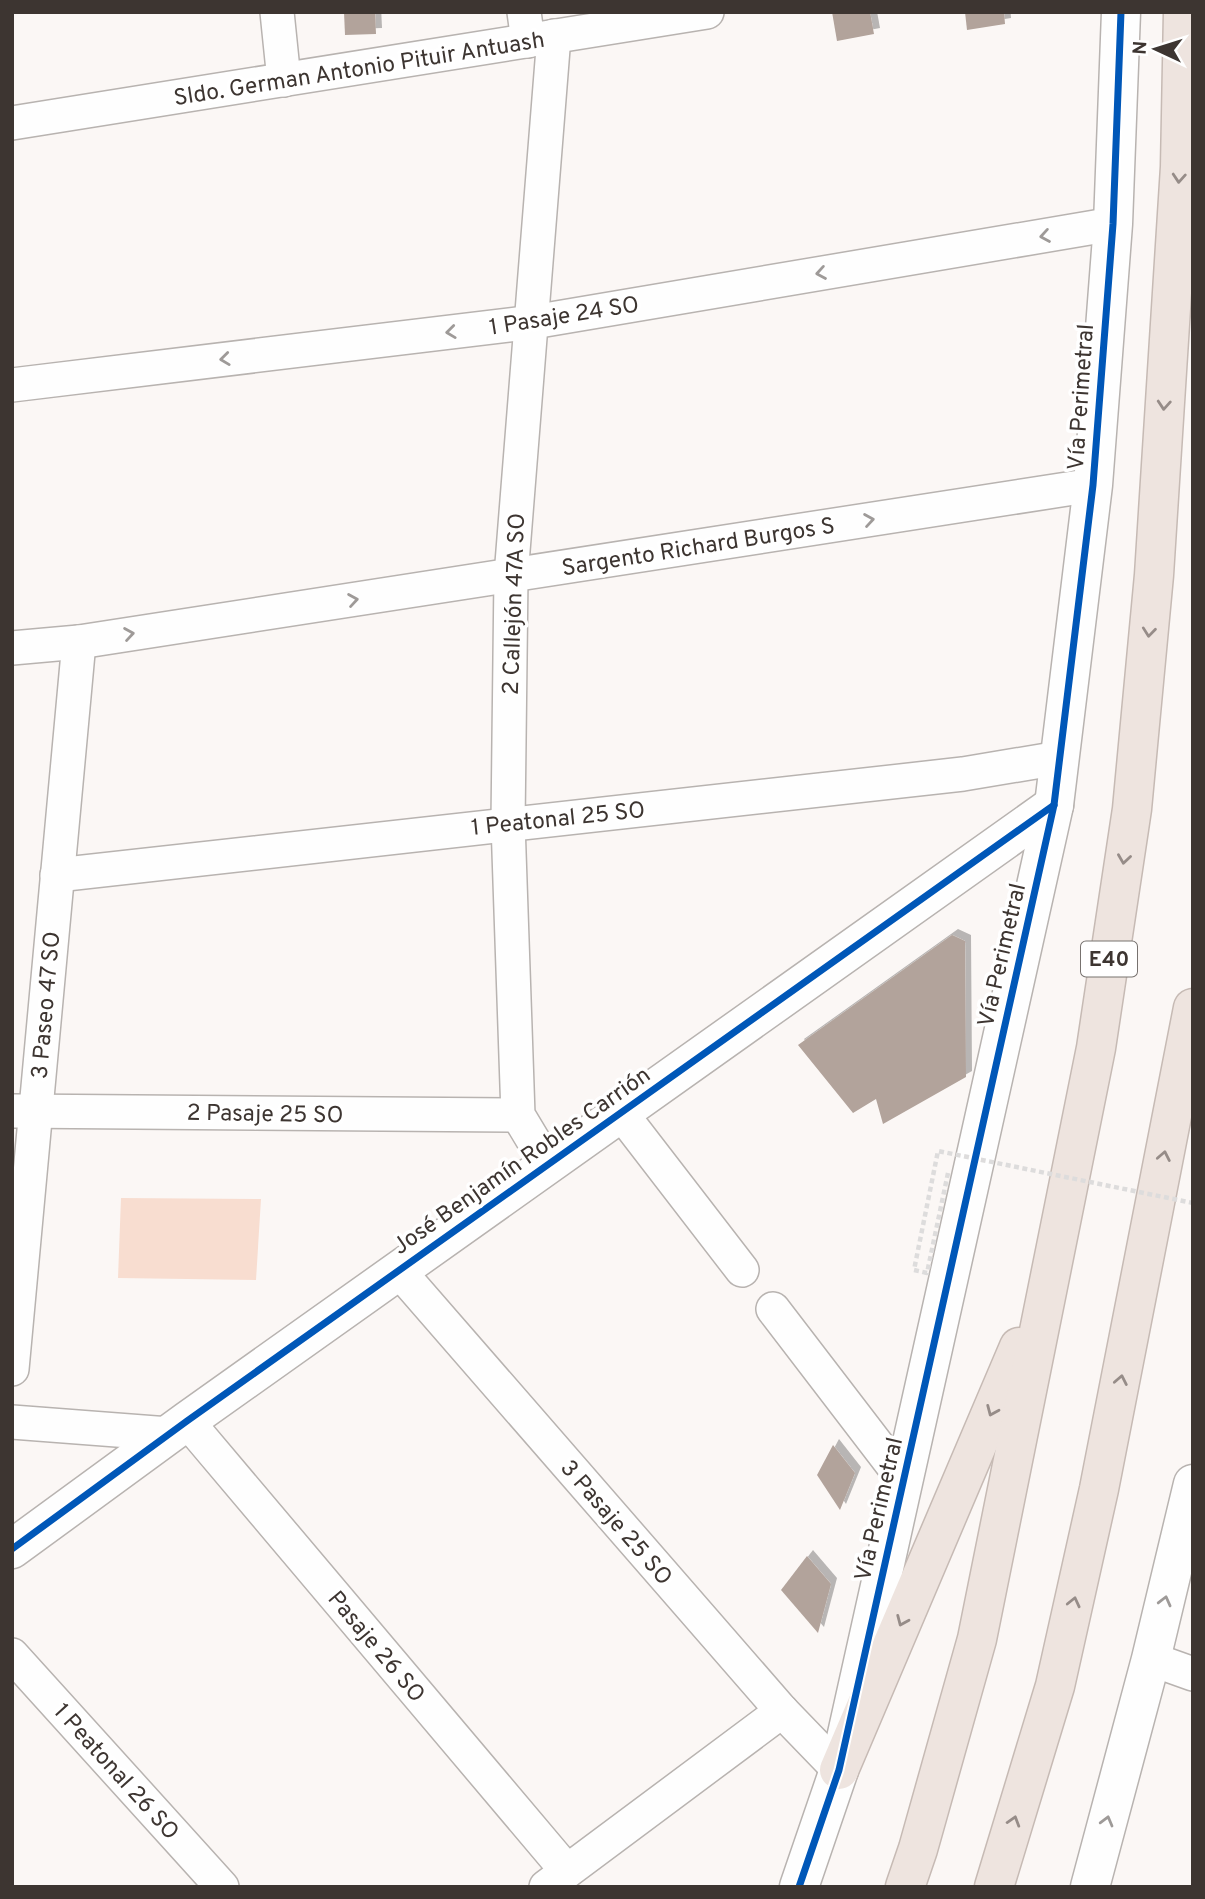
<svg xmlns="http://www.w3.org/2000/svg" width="1205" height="1899" viewBox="0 0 1205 1899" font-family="Overpass,sans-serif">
  <defs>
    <filter id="shadow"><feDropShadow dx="6" dy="-6" stdDeviation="0" flood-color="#0004"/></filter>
  </defs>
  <rect width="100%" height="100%" fill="#fbf7f5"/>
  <polygon fill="#f8ddd0" points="121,1198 261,1199 256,1280 118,1278"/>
  <g fill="#b2a39b" filter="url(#shadow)">
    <polygon points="344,12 375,12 376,34 345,35"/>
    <polygon points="832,12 870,12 874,34 837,41"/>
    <polygon points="965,12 1004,12 1005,24 967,30"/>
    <polygon points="952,935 965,941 966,1077 883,1124 876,1099 853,1113 798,1045"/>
    <polygon points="833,1445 855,1473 840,1510 817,1475"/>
    <polygon points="807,1556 831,1584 818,1633 781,1590"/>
  </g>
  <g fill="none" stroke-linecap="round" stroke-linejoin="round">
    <g stroke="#b8b3b0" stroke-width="36">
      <g id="street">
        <polyline points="277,12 284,80"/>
        <polyline points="524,12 528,41"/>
        <polyline points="12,123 707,12"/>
        <polyline points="12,385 533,322 1113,224"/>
        <polyline points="12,648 79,642 1093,485"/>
        <polyline points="57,875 963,774 1059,758"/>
        <polyline points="13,1111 518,1115"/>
        <polyline points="621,1113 742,1270"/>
        <polyline points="548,1165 518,1115 508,823 511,576 554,36"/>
        <polyline points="399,1271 782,1711 839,1770"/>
        <polyline points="773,1309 904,1480"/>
        <polyline points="12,1369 79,642"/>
        <polyline points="187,1421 567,1871"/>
        <polyline points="12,1422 169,1434"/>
        <polyline points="12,1655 222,1887"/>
        <polyline points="1151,1659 1193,1674"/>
        <polyline points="546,1887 782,1711"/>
      </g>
    </g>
    <g stroke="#b8b3b0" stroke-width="41">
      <g id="secondary">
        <polyline points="12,1549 187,1421 1054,805"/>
        <polyline points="799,1887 839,1770 1054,805 1093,485 1113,224 1121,12"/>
        <polyline points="1090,1887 1151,1659 1193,1484"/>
      </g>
    </g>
    <g stroke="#c6bab4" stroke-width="41">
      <g id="highway">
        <polyline points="839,1770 1019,1347"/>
        <polyline points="905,1887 918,1849 977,1639 1096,1048 1132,809 1154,575 1180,167 1183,12"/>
        <polyline points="994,1887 1055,1686 1099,1489 1193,1008"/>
      </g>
    </g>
    <use href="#street" stroke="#fefefe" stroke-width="33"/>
    <use href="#secondary" stroke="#fefefe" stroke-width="38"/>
    <use href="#highway" stroke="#eee4df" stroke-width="38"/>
    <polyline stroke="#dddcdc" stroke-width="4.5" stroke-dasharray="5 3.5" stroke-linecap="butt" points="948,1173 927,1273 914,1270 938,1151 1193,1203"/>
    <g stroke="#fff" stroke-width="11">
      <g id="cycleway">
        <polyline points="12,1549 187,1421 1054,805"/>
        <polyline points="799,1887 839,1770 1054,805 1093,485 1113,224 1121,12"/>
      </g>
    </g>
    <use href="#cycleway" stroke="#0057b8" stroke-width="7"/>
  </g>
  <defs><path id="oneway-chevron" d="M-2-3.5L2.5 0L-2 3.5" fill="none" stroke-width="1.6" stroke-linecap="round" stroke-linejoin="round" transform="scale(1.75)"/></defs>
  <g stroke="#968c88">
    <use href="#oneway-chevron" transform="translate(1179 178) rotate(94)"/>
    <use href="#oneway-chevron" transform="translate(1164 405) rotate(94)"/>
    <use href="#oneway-chevron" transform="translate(1149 632) rotate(96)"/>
    <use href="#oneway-chevron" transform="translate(1124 859) rotate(98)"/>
    <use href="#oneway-chevron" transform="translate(1164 1156) rotate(-79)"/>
    <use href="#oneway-chevron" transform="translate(1121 1380) rotate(-79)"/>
    <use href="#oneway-chevron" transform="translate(992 1411) rotate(113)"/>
    <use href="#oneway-chevron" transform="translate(1074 1602) rotate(-77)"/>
    <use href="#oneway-chevron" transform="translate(902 1621) rotate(113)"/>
    <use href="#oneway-chevron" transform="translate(1014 1821) rotate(-73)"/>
  </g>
  <g stroke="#9e9a98">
    <use href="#oneway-chevron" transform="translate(1045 236) rotate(170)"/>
    <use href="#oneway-chevron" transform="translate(821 273) rotate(170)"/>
    <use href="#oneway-chevron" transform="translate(451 332) rotate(173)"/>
    <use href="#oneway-chevron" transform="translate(225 359) rotate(173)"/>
    <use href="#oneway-chevron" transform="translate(869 520) rotate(-9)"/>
    <use href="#oneway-chevron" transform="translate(353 600) rotate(-9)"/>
    <use href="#oneway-chevron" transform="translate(129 634) rotate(-9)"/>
    <use href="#oneway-chevron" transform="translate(1165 1601) rotate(-76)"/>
    <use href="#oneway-chevron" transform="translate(1107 1821) rotate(-75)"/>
  </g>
  <g text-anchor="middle" stroke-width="7" stroke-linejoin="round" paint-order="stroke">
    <rect fill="#fff" stroke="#77726f" stroke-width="2" x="1081" y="941.5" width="56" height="35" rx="5"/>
    <g font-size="21" font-weight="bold" fill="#3d3531">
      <text x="1109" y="966">E40</text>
    </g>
    <g font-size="23" fill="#3d3531" stroke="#fff">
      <text transform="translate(359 68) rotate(-9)" y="8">Sldo. German Antonio Pituir Antuash</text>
      <text transform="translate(564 315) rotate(-9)" y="8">1 Pasaje 24 SO</text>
      <text transform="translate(1080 397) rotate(-86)" y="8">Vía Perimetral</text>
      <text transform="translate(698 546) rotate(-9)" y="8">Sargento Richard Burgos S</text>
      <text transform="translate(513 604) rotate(-88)" y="8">2 Callejón 47A SO</text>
      <text transform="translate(558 818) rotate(-6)" y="8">1 Peatonal 25 SO</text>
      <text transform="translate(1001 955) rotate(-77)" y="8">Vía Perimetral</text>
      <text transform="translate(45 1005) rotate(-85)" y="8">3 Paseo 47 SO</text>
      <text transform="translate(265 1113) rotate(1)" y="8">2 Pasaje 25 SO</text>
      <text transform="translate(521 1160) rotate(-35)" y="8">José Benjamín Robles Carrión</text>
      <text transform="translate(878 1509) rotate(-77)" y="8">Vía Perimetral</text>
      <text transform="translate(617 1522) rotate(49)" y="8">3 Pasaje 25 SO</text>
      <text transform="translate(377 1646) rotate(50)" y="8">Pasaje 26 SO</text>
      <text transform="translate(117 1771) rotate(48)" y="8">1 Peatonal 26 SO</text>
    </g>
  </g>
  <rect width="1205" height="1899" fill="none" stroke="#3d3531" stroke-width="28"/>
  <g transform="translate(1156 49) rotate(274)" stroke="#ffffff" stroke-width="5" paint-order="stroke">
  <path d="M0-5L12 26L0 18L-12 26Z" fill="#3d3531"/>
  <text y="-10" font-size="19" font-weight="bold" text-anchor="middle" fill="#3d3531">N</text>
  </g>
</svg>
